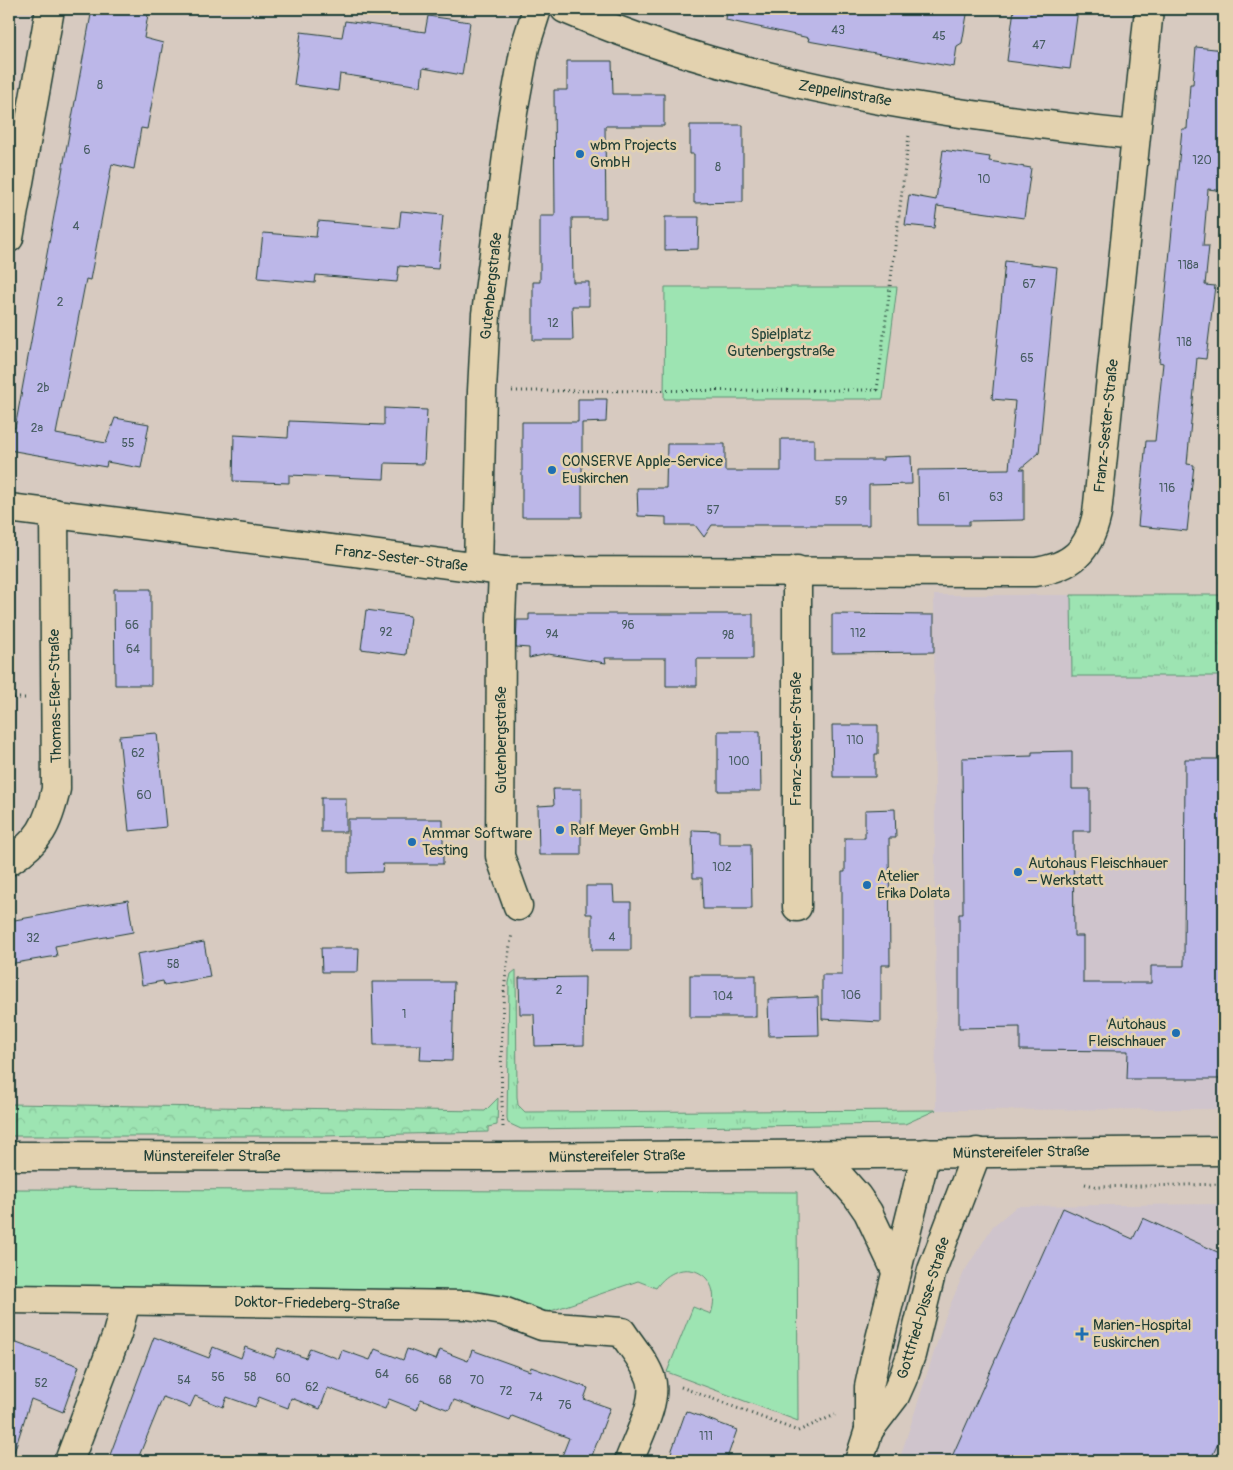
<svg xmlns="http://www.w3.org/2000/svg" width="1233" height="1470" viewBox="0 0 1233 1470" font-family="Pangolin,sans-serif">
  <defs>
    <pattern id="grass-tufts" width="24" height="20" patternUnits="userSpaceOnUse" patternTransform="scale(1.25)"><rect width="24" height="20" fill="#9de4b2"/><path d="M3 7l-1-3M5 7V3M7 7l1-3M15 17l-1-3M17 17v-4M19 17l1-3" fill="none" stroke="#87c49a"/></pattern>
    <pattern id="forest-crowns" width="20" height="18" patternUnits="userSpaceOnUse" patternTransform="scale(1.25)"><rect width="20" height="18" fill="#9de4b2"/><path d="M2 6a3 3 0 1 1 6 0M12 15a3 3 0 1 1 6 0" fill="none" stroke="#87c49a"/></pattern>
  </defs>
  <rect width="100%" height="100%" fill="#d7cac0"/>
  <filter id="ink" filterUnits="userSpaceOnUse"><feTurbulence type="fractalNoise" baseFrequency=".02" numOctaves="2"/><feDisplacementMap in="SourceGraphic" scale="10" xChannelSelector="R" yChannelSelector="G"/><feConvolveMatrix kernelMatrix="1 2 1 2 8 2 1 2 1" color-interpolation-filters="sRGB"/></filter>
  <g filter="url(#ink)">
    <g fill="#cfc4cc">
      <polygon points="934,595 1224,595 1224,1109 936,1110"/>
      <polygon points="1224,1204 1224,1461 899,1461 946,1315 964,1272 993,1226 1017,1206"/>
    </g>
    <g fill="url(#grass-tufts)" stroke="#5e9073">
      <polygon points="1071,595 1224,595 1224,676 1072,676"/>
      <polygon points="516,970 517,1097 518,1105 525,1112 936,1110 905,1124 521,1129 508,1123 507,1118 509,983 511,974"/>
    </g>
    <polygon fill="url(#forest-crowns)" stroke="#5e9073" points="498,1098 497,1125 488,1127 488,1132 324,1136 9,1136 9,1104 485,1111"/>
    <g fill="#9de4b2" stroke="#5e9073">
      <polygon points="665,287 897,287 883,399 664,399"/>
      <path d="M9 1189 797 1192 798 1421 667 1372 693 1307 711 1314C725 1272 680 1253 656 1288L638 1281 548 1312 505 1298 465 1291 9 1286Z"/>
    </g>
    <g fill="#bcb7e8" stroke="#1f3d34">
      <polygon points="92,9 149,9 144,38 163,43 147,129 141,128 134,169 112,164 90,280 86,279 56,434 106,443 115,418 149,424 141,468 107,462 106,467 9,450 9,427 15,428"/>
      <polygon points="727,9 968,9 962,43 957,46 954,67 808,41 809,38 726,20"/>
      <polygon points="1014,9 1078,9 1070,69 1007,61"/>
      <polygon points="428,16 470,22 462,75 423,68 421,86 340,74 338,91 294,85 301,32 342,37 345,21 425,32"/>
      <polygon points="1196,47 1224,50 1224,191 1208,189 1203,246 1209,246 1205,285 1215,286 1206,359 1197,358 1187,464 1194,465 1187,531 1138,526 1146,441 1155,441 1163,363 1159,362 1182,129 1187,129 1190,84 1193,84"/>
      <polygon points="567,61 612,61 613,94 664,94 664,126 605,126 606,218 572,218 573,282 589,282 589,306 572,306 573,340 533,340 533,282 540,282 540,216 555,216 554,90 567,90"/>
      <polygon points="690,125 743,125 743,202 694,203 694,154 690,154"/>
      <polygon points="943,150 990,157 989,161 1031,168 1024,218 937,206 934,228 905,225 909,195 936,200"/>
      <polygon points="401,211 443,215 438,269 399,266 397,282 316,275 315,283 258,278 263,233 316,237 318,221 399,228"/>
      <polygon points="665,217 699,217 698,249 665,250"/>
      <polygon points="1005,261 1057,267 1039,453 1020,469 1024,469 1024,520 969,521 969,525 919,525 918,470 1009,469 1015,401 992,399"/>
      <polygon points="578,399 607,399 606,422 582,423 582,517 522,517 522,422 578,422"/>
      <polygon points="384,408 427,410 424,464 385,463 384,479 289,475 289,483 233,481 234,435 288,438 289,421 384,425"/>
      <polygon points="781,439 814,439 814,460 883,460 883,457 911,456 912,484 869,485 869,525 712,525 704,537 695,525 666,525 666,517 638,516 637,488 666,488 667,444 725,444 725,471 781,471"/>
      <polygon points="114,589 151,589 151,685 115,685"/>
      <polygon points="366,610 410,616 406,655 361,649"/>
      <polygon points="529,614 753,614 753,659 697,659 697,686 666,686 666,658 605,658 606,663 548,654 529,658 529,648 516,647 517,620 529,620"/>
      <polygon points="832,614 934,615 934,652 832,653"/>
      <polygon points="832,725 878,725 878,754 875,754 875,777 833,777"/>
      <polygon points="718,731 760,731 761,791 718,791"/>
      <polygon points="157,733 166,827 129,831 119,736"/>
      <polygon points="1072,751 1072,789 1090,789 1090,831 1073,831 1074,936 1083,936 1083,983 1151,983 1151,966 1184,966 1185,759 1224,759 1224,1079 1127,1079 1128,1051 1020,1050 1020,1027 959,1028 959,914 963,914 962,758 1032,756 1032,752"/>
      <polygon points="553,789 581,789 581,855 539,855 538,806 554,805"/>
      <rect x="321" y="798" width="25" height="34"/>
      <polygon points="895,809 896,838 889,838 890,965 881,965 881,1022 822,1019 822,975 842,975 842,872 845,872 845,838 865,838 865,810"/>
      <polygon points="348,819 443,819 443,864 383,864 382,872 348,873"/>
      <polygon points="692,830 719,831 719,844 751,844 752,909 703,909 702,878 693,878"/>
      <polygon points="586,886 613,886 614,902 631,902 631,950 592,950 592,914 586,914"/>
      <polygon points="128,900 133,932 55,946 57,956 9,964 9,921"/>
      <polygon points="204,942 210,977 164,985 163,981 142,985 137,954"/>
      <polygon points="321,948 359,948 358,972 322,972"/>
      <rect x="690" y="975" width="66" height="42"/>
      <polygon points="585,977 584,1045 535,1046 534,1014 520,1014 519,978"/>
      <polygon points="372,982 454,982 452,1061 420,1060 421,1045 374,1045"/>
      <polygon points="818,997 819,1035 769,1036 768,999"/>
      <polygon points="1063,1208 1133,1239 1143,1218 1224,1255 1224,1430 1210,1461 950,1461"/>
      <polygon points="154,1337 209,1358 213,1347 241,1358 245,1347 274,1358 278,1348 306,1358 310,1348 339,1359 342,1350 370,1360 375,1349 403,1360 407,1349 436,1360 440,1350 468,1361 472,1350 530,1371 531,1367 588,1388 584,1399 610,1408 590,1461 560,1461 569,1438 512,1416 510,1421 454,1400 449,1410 421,1399 417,1410 389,1399 385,1409 328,1388 320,1409 291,1398 288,1408 259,1397 255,1407 227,1397 223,1407 195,1396 190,1407 163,1397 137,1461 126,1461 110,1455"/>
      <polygon points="14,1342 79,1366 63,1412 31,1399 14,1452 9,1451 9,1357"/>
      <polygon points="686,1411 737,1430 726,1461 668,1461"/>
    </g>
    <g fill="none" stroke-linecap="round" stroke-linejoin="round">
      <g stroke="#1f3d34" stroke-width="31">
        <g id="minor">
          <path d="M565 9C746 87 940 114 1135 135"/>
          <polyline points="9,238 50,9"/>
          <path d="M9 508 503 571 1035 572C1072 567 1089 551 1097 514L1149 9"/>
          <polyline points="478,568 482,391 486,314 512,118 525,47 537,9"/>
          <polyline points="797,570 797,907"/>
          <polyline points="503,571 501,619 500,856 518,906"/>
          <path d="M9 861C40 841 48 825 56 789L54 513"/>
          <polyline points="821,1155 857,1196 868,1212 897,1273"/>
          <path d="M9 1299 468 1305 503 1311 542 1326 622 1332C631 1346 646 1363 651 1379 658 1401 637 1439 629 1461"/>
          <polyline points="869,1430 895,1396 903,1378 911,1355 932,1270 977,1152"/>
          <polyline points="69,1461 117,1334 126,1301"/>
          <polyline points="859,1461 869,1430 869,1387 875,1359 926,1153"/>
        </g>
      </g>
      <g stroke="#1f3d34" stroke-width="31">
        <polyline id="tertiary" points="9,1156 504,1157 1224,1151"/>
      </g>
      <g stroke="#1f3d34" stroke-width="3" stroke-dasharray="1 4" stroke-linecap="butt">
        <polyline points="512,391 877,390 909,135"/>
        <polyline points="9,698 26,698"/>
        <polyline points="1109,1019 1127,1018"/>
        <path d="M503 1127C500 1063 500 996 512 934"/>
        <polyline points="1085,1184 1099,1187 1224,1184"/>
        <polyline points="681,1387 798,1431 835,1415"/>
      </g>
      <use href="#minor" stroke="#e3d2af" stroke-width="28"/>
      <use href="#tertiary" stroke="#e3d2af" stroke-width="28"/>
    </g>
  </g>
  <g fill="#1f6fb2" stroke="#e3d2af" stroke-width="2">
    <circle cx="580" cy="154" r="5"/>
    <circle cx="552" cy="470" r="5"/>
    <circle cx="560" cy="830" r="5"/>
    <circle cx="412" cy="842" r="5"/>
    <circle cx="1018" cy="872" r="5"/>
    <circle cx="867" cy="885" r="5"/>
    <circle cx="1176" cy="1033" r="5"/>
    <path d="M1079.5 1326.5h5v5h5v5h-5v5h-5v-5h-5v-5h5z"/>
  </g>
  <g text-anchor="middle" stroke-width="5" stroke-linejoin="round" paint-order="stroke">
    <g font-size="12" fill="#465c61">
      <text x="838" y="34">43</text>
      <text x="939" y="40">45</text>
      <text x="1039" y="49">47</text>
      <text x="100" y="89">8</text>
      <text x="87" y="154">6</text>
      <text x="1202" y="164">120</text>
      <text x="718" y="171">8</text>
      <text x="984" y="183">10</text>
      <text x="76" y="230">4</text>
      <text x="1188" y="269">118a</text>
      <text x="1029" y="288">67</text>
      <text x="60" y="306">2</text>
      <text x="553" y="327">12</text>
      <text x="1184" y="346">118</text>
      <text x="1027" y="362">65</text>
      <text x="43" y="392">2b</text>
      <text x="37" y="432">2a</text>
      <text x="128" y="447">55</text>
      <text x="1167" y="492">116</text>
      <text x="944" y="501">61</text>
      <text x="996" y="501">63</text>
      <text x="841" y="505">59</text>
      <text x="713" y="514">57</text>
      <text x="132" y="629">66</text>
      <text x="628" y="629">96</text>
      <text x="386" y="636">92</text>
      <text x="858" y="637">112</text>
      <text x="552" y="638">94</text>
      <text x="728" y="639">98</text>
      <text x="133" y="653">64</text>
      <text x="855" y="744">110</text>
      <text x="138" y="757">62</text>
      <text x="739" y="765">100</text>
      <text x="144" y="799">60</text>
      <text x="722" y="871">102</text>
      <text x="612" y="941">4</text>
      <text x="33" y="942">32</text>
      <text x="173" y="968">58</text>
      <text x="559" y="994">2</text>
      <text x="851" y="999">106</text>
      <text x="723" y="1000">104</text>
      <text x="404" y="1018">1</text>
      <text x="382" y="1378">64</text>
      <text x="218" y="1381">56</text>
      <text x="250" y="1381">58</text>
      <text x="283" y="1382">60</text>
      <text x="412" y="1383">66</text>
      <text x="184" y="1384">54</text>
      <text x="445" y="1384">68</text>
      <text x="477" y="1384">70</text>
      <text x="41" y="1387">52</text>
      <text x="312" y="1391">62</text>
      <text x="506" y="1395">72</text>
      <text x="536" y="1401">74</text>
      <text x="565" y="1409">76</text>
      <text x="706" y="1440">111</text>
    </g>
    <g font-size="15" fill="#1f3d34" stroke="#e3d2af">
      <text transform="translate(845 93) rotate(10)" y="5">Zeppelinstraße</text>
      <text transform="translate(491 286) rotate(-84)" y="5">Gutenbergstraße</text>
      <text transform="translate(1106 426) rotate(-84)" y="5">Franz-Sester-Straße</text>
      <text transform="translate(401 558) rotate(7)" y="5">Franz-Sester-Straße</text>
      <text transform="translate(55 696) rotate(-91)" y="5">Thomas-Eßer-Straße</text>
      <text transform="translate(796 739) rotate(-90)" y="5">Franz-Sester-Straße</text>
      <text transform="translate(501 740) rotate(-90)" y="5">Gutenbergstraße</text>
      <text transform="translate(1021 1152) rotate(-1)" y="5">Münstereifeler Straße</text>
      <text x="212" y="1161">Münstereifeler Straße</text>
      <text transform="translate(617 1156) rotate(-1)" y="5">Münstereifeler Straße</text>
      <text transform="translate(317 1303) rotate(1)" y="5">Doktor-Friedeberg-Straße</text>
      <text transform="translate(923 1308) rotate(-73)" y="5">Gottfried-Disse-Straße</text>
    </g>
    <g font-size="15" fill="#1f3d34" stroke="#e3d2af" text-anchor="start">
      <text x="590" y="150">wbm Projects<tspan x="590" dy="17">GmbH</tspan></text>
      <text x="562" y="466">CONSERVE Apple-Service<tspan x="562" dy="17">Euskirchen</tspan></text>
      <text x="570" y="835">Ralf Meyer GmbH</text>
      <text x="422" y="838">Ammar Software<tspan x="422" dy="17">Testing</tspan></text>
      <text x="1028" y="868">Autohaus Fleischhauer<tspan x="1028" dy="17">– Werkstatt</tspan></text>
      <text x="877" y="881">Atelier<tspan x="877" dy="17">Erika Dolata</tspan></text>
      <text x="1166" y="1029" text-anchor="end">Autohaus<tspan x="1166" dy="17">Fleischhauer</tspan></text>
      <text x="1093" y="1330">Marien-Hospital<tspan x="1093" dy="17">Euskirchen</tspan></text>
    </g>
    <g font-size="15" fill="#25453a" stroke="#e3d2af">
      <text x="781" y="339">Spielplatz<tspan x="781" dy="17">Gutenbergstraße</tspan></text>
    </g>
  </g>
  <rect width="1233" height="1470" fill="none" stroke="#e3d2af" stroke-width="30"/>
  <rect x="15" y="15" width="1203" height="1440" fill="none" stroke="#1f3d34" stroke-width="2" filter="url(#ink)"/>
</svg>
